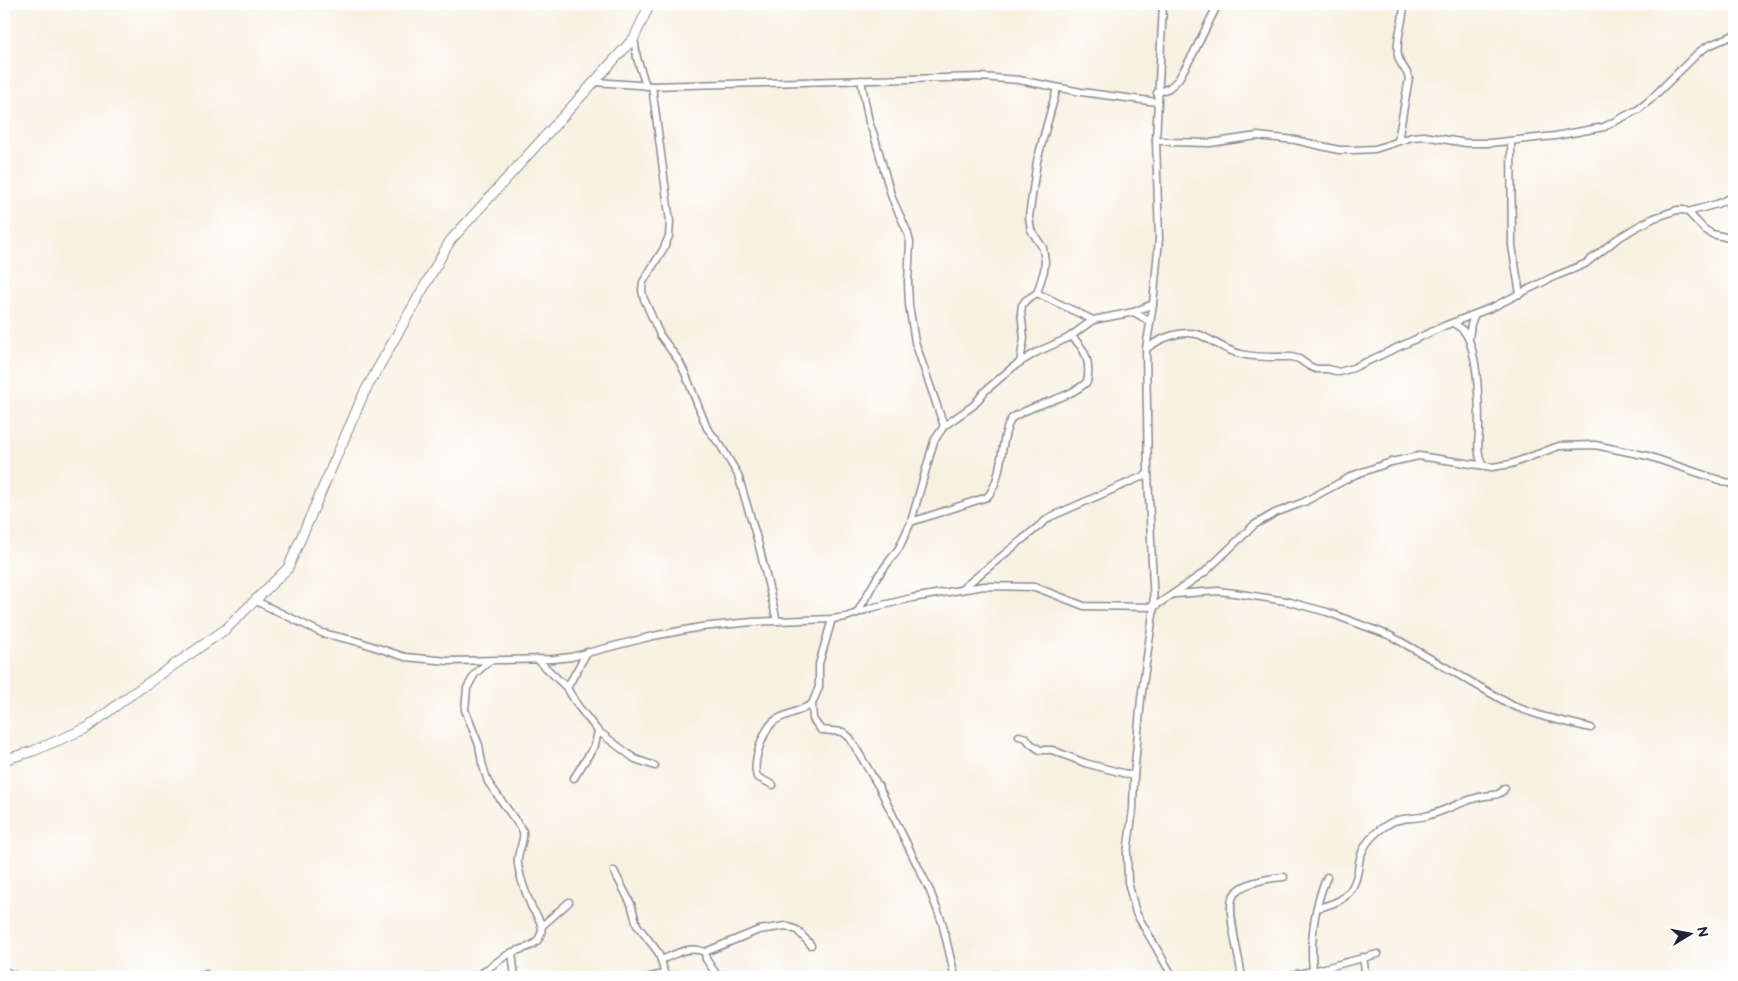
<svg xmlns="http://www.w3.org/2000/svg" width="1738" height="981" viewBox="0 0 1738 981" font-family="'Balsamiq Sans',sans-serif">
  <rect width="100%" height="100%" fill="#fff"/>
  <filter id="ink" filterUnits="userSpaceOnUse"><feTurbulence type="fractalNoise" baseFrequency=".02" numOctaves="2"/><feDisplacementMap in="SourceGraphic" scale="10" xChannelSelector="R" yChannelSelector="G"/><feConvolveMatrix kernelMatrix="1 2 1 2 8 2 1 2 1" color-interpolation-filters="sRGB"/></filter>
  <filter id="wash" filterUnits="userSpaceOnUse"><feTurbulence type="fractalNoise" baseFrequency=".0096" numOctaves="4" result="noise"/><feDisplacementMap in="SourceGraphic" scale="20" xChannelSelector="R" yChannelSelector="G"/><feGaussianBlur stdDeviation="1.12" result="paint"/><feColorMatrix in="noise" values="0 0 0 0 0 0 0 0 0 0 0 0 0 0 0 0 0 1.4 0 .05"/><feComposite in="paint" operator="in"/></filter>
  <g filter="url(#wash)">
    <rect width="100%" height="100%" fill="#f7f1e1"/>
  </g>
  <g filter="url(#ink)">
    <g fill="none" stroke-linecap="round" stroke-linejoin="round">
      <g stroke="#8c8a8e" stroke-width="9">
        <g id="minor">
          <polyline points="1163,4 1156,140 1159,239 1153,304 1146,349 1148,474 1154,607 1141,699 1134,776 1133,809 1127,853 1128,882 1136,913 1173,977"/>
          <polyline points="634,38 637,58 646,86"/>
          <polyline points="861,80 869,122 874,135 892,198 907,231 910,242 908,282 909,305 915,342 944,426"/>
          <polyline points="595,82 652,86 981,77 1019,80 1081,92 1157,102"/>
          <polyline points="652,86 670,222 669,236 664,248 643,282 642,291 644,299 660,335 679,361 685,373 707,428 721,446 738,475 758,542 777,621"/>
          <polyline points="1157,93 1169,88 1178,80 1193,54 1218,4"/>
          <polyline points="1156,140 1171,142 1210,143 1257,136 1295,140 1339,150 1354,150 1375,149 1412,137 1424,136 1466,143 1490,143 1555,136 1604,127 1639,109 1650,100 1699,52 1708,46 1734,35"/>
          <path d="M1398 141 1409 78C1407 70 1400 65 1398 56 1395 40 1404 21 1404 4"/>
          <polyline points="1511,142 1512,246 1520,294"/>
          <polyline points="1688,212 1717,204 1734,196"/>
          <polyline points="1037,293 1093,320"/>
          <polyline points="1134,312 1150,322"/>
          <path d="M1453 323C1459 326 1464 330 1467 336 1478 357 1479 402 1479 427 1479 442 1476 450 1482 464"/>
          <polyline points="1469,338 1471,324 1475,314"/>
          <path d="M1146 349C1160 338 1182 329 1200 335 1214 341 1226 351 1241 354 1257 358 1275 357 1291 357L1299 359 1309 366 1316 369H1328L1339 372 1353 368 1444 326 1493 307 1551 278 1585 264 1617 239 1635 228 1654 218 1677 210H1684L1688 212 1704 229 1712 234 1734 239"/>
          <polyline points="1020,362 1024,338 1021,312 1022,305 1026,300 1037,293 1044,271 1045,261 1043,248 1031,230 1029,217 1037,161 1057,88"/>
          <path d="M911 522 987 497C1004 480 999 437 1012 418 1036 402 1065 401 1087 382 1091 363 1086 349 1071 336"/>
          <polyline points="963,588 1050,517 1148,474"/>
          <polyline points="1176,594 1218,591 1234,593 1286,601 1327,612 1391,636 1513,706 1545,717 1591,728"/>
          <polyline points="256,601 322,633 360,642 405,657 448,661 554,659 571,657 653,636 701,627 752,622 832,619 846,617 871,608 912,598 984,586 1035,587 1084,606 1154,607 1205,572 1254,525 1275,513 1304,502 1354,475 1391,462 1419,456 1492,467 1511,464 1559,446 1595,445 1648,456 1734,485"/>
          <polyline points="857,613 878,576 899,548 911,522 934,441 944,426 974,405 985,391 1013,367 1035,353 1068,338 1093,320 1134,312 1153,304"/>
          <polyline points="832,619 819,664 819,687 812,704 813,719 821,730 843,732 850,738 880,789 930,891 942,922 955,977"/>
          <polyline points="537,659 567,688 578,706 598,731 635,759 655,766"/>
          <polyline points="567,688 587,652"/>
          <polyline points="1019,736 1026,738 1031,744 1040,750 1052,750 1085,763 1134,776"/>
          <polyline points="574,778 595,745 598,731"/>
          <path d="M773 785 757 777C752 763 762 733 773 722 779 716 802 711 812 704"/>
          <polyline points="614,871 631,904 637,925 658,952 662,963 665,977"/>
          <path d="M1317 908C1341 903 1354 895 1358 870 1359 865 1359 859 1361 855 1366 840 1379 829 1392 822 1403 817 1415 819 1426 816 1447 811 1464 799 1485 796 1493 795 1500 796 1505 788"/>
          <polyline points="542,926 569,902"/>
          <polyline points="512,952 515,977"/>
          <polyline points="1363,957 1366,977"/>
          <path d="M661 960C676 954 689 945 705 952"/>
          <path d="M1313 971C1310 940 1314 905 1327 877"/>
          <polyline points="206,974 208,977"/>
          <path d="M477 977C488 969 499 959 511 953 519 949 529 949 536 942 540 939 543 930 541 925 540 919 535 913 532 908 526 894 520 879 518 864 516 852 525 844 523 831L488 782 482 763 479 745 465 710 467 688 475 674 489 661"/>
          <polyline points="650,977 664,974"/>
          <polyline points="718,977 706,959 705,952 759,930 786,926 797,930 811,945"/>
          <path d="M1242 977C1240 960 1227 914 1232 899 1237 883 1269 878 1284 877"/>
          <polyline points="1281,977 1313,971 1378,954"/>
        </g>
      </g>
      <g stroke="#8c8a8e" stroke-width="11">
        <g id="tertiary">
          <polyline points="4,760 33,751 87,728 125,699 226,629 288,568 364,393 450,241 634,38 650,4"/>
          <polyline points="4,972 15,977"/>
        </g>
      </g>
      <use href="#minor" stroke="#fff" stroke-width="6"/>
      <use href="#tertiary" stroke="#fff" stroke-width="9"/>
    </g>
  </g>
  <rect width="1738" height="981" fill="none" stroke="#fff" stroke-width="20"/>
  <g transform="translate(1690 934) rotate(80)" stroke="#ffffff" stroke-width="4" paint-order="stroke">
  <path d="M0-4L9 19L0 12L-9 19Z" fill="#22223b"/>
  <text y="-8" font-size="14" font-weight="bold" text-anchor="middle" fill="#22223b">N</text>
  </g>
</svg>
